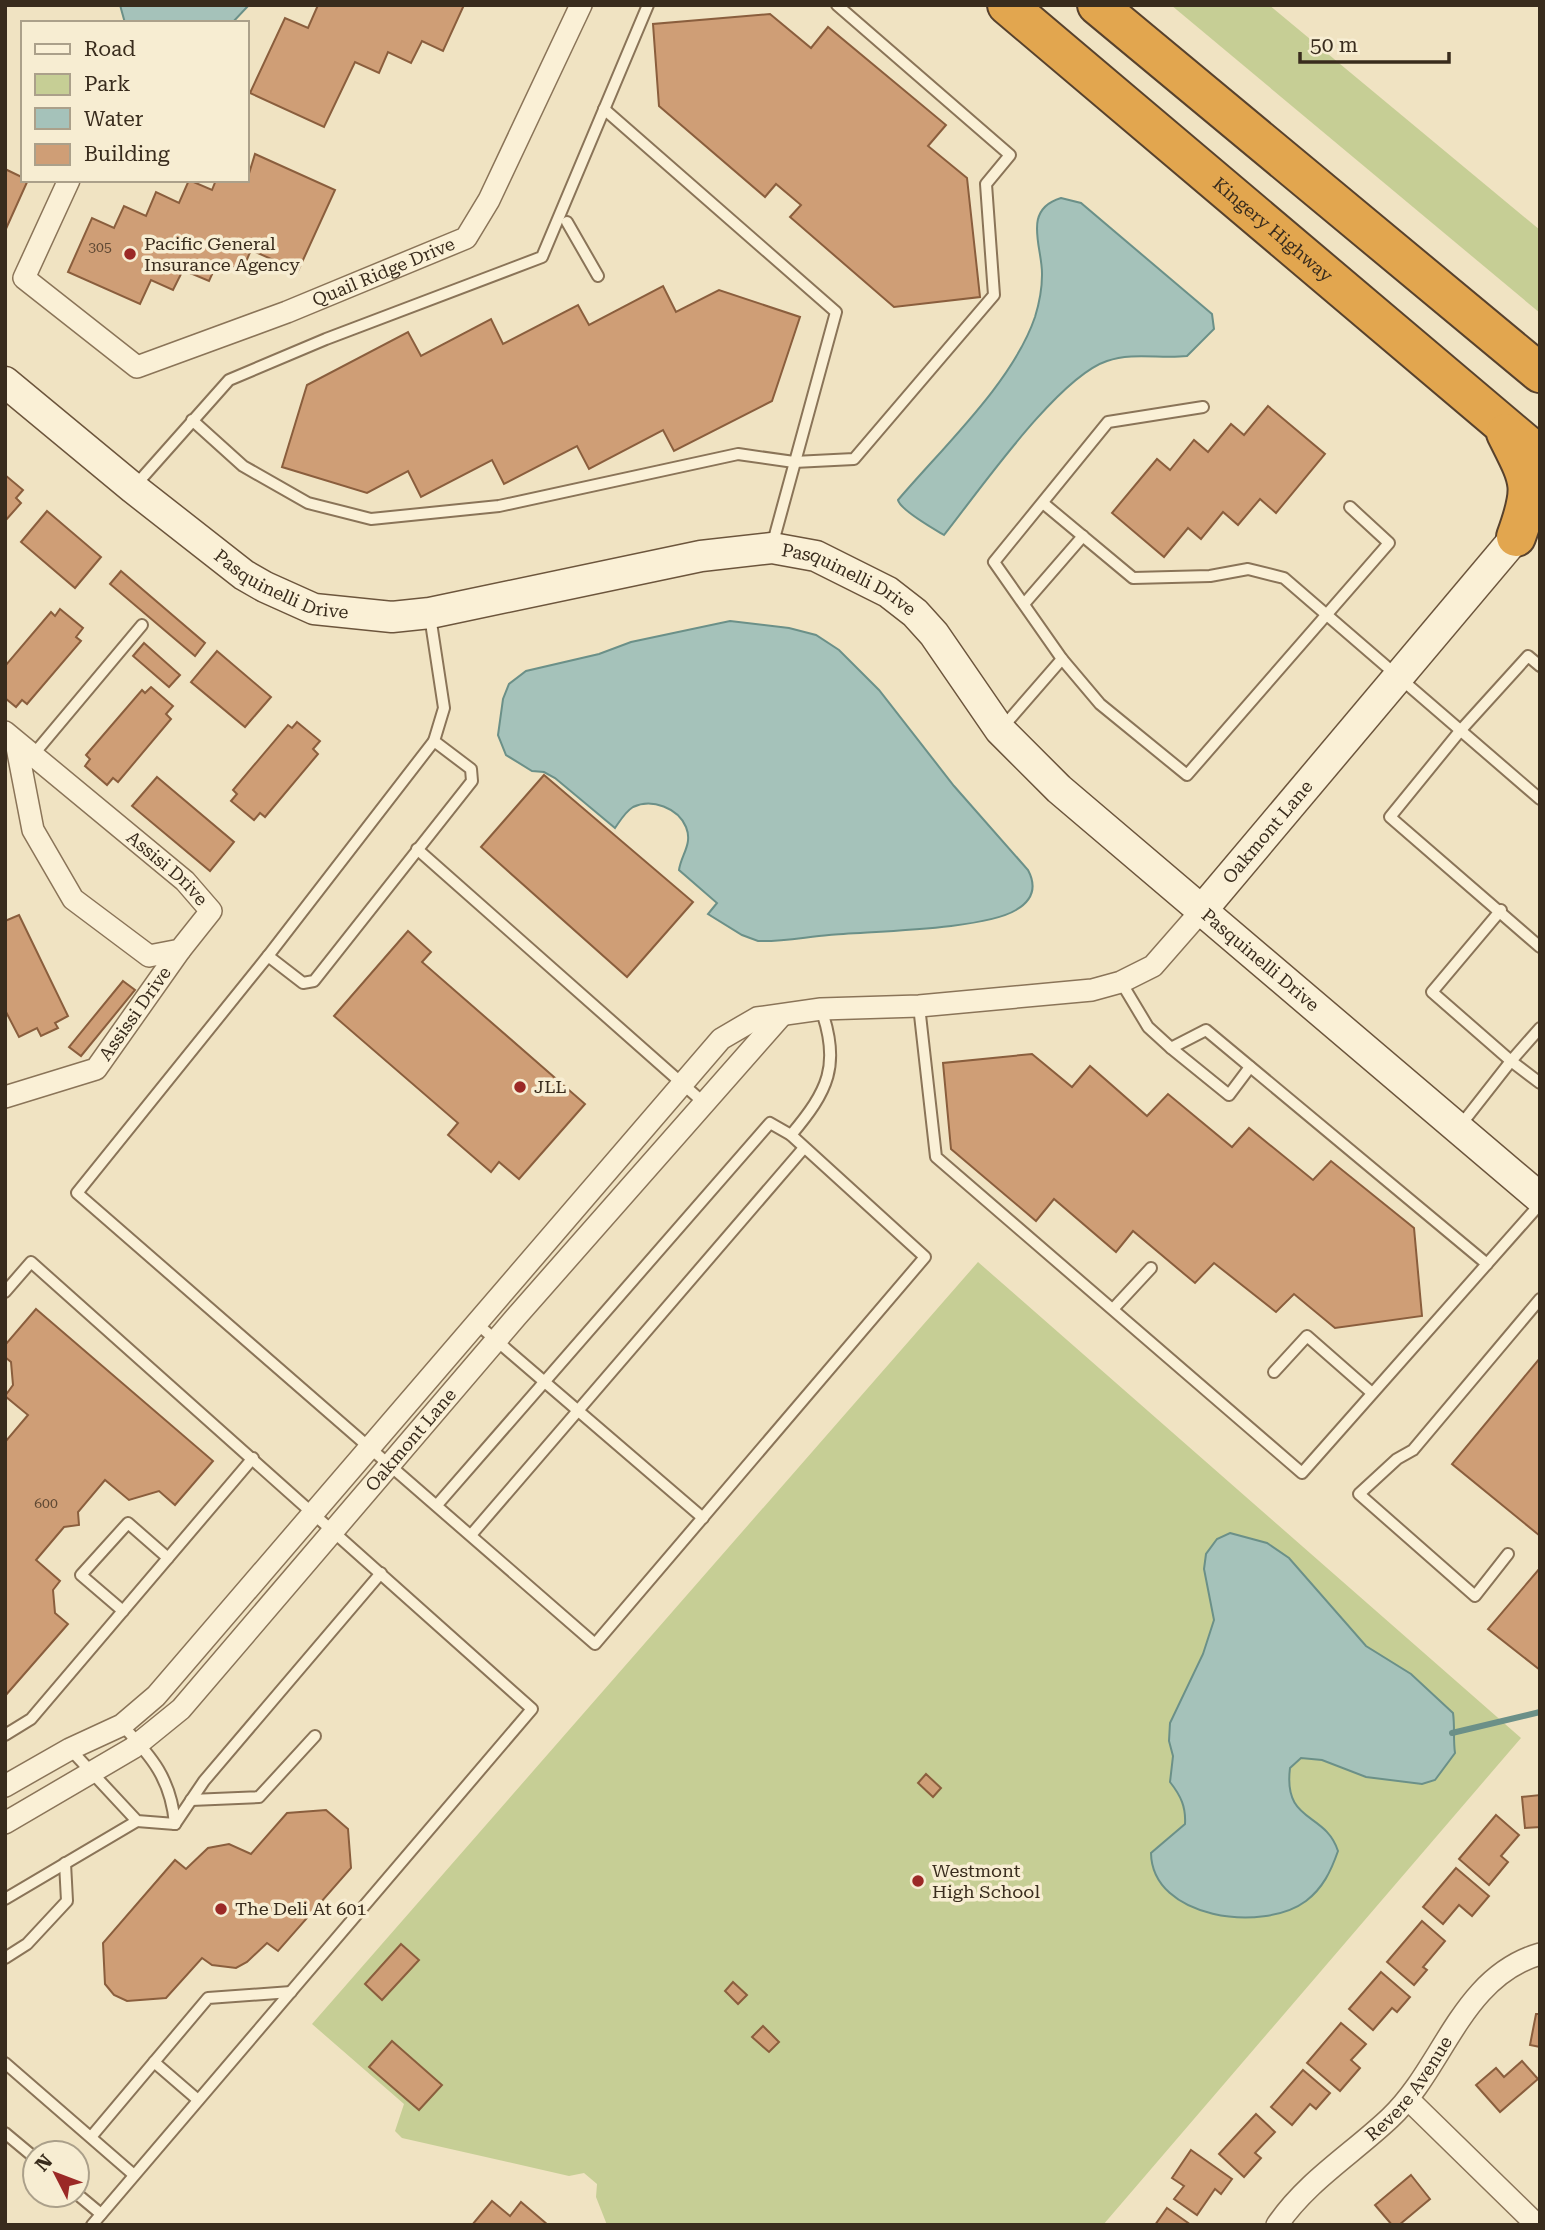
<svg xmlns="http://www.w3.org/2000/svg" width="1545" height="2230" viewBox="0 0 1545 2230" font-family="'Roboto Serif',serif">
  <rect width="100%" height="100%" fill="#f0e3c2"/>
  <g fill="#c6ce95">
    <polygon points="1171,5 1269,5 1540,230 1540,313"/>
    <polygon points="978,1262 1521,1738 1103,2225 607,2225 596,2197 597,2184 584,2173 569,2176 402,2138 395,2131 404,2104 312,2024"/>
  </g>
  <g fill="#a5c2ba" stroke="#6b9088" stroke-width="2">
    <polygon points="120,5 249,5 232,23 125,23"/>
    <path d="M1061 198 1081 203 1212 314 1214 329 1187 356C1160 359 1133 352 1107 361 1058 377 979 491 944 535 934 529 900 510 898 500 942 448 1013 382 1035 317 1039 304 1042 289 1042 275 1043 248 1021 210 1061 198Z"/>
    <path d="M730 621 789 628 816 635 839 650 879 690 954 786 1028 870C1037 887 1033 900 1016 910 983 930 871 931 829 935 805 937 782 942 758 941L742 935 708 914 717 903 679 870C681 855 693 844 686 827 678 808 652 798 633 807 625 812 620 821 615 828L555 778 544 772 532 771 506 755 498 735 503 699 509 684 526 671 599 654 631 642Z"/>
    <path d="M1230 1533 1267 1543 1289 1558 1366 1646 1411 1674 1453 1713C1455 1727 1453 1739 1455 1753L1435 1780 1422 1784 1366 1777 1322 1760 1301 1758 1290 1768C1283 1824 1325 1811 1338 1851 1331 1871 1323 1888 1306 1901 1263 1933 1152 1919 1151 1853L1185 1824C1186 1807 1181 1796 1170 1782L1173 1756 1169 1741 1170 1723 1203 1654 1214 1620 1204 1569 1206 1554 1217 1539Z"/>
  </g>
  <g fill="none" stroke-linecap="round" stroke-linejoin="round">
    <polyline stroke="#6b9088" stroke-width="6" points="1452,1733 1540,1712"/>
  </g>
  <g fill="#cf9e76" stroke="#8a5e3d" stroke-width="2">
    <polygon points="318,5 464,5 443,51 422,41 411,63 388,52 379,73 355,62 324,127 250,93 285,18 308,28"/>
    <polygon points="770,14 811,48 828,27 946,125 928,146 967,178 980,297 894,307 790,217 801,205 776,184 765,197 659,106 653,24"/>
    <polygon points="255,154 335,190 298,271 251,250 242,271 218,261 209,281 183,270 173,290 151,280 140,304 68,272 92,218 114,228 124,206 146,216 156,192 179,203 189,180 212,190 216,180 247,180"/>
    <polygon points="5,169 28,180 5,231"/>
    <polygon points="663,286 676,312 719,290 800,317 772,401 674,451 663,430 589,469 577,446 504,484 492,460 421,497 408,471 367,493 282,467 307,385 408,332 421,356 491,319 503,344 578,305 589,325"/>
    <polygon points="1268,406 1325,454 1276,513 1260,499 1238,525 1223,512 1201,539 1188,528 1164,557 1112,513 1157,459 1170,470 1194,440 1208,452 1231,424 1244,435"/>
    <polygon points="5,475 23,490 16,498 21,503 5,521"/>
    <polygon points="47,511 101,557 75,588 21,542"/>
    <polygon points="121,571 205,643 195,656 110,584"/>
    <polygon points="60,609 83,628 76,637 81,641 27,704 22,700 16,707 5,698 5,666 51,612 55,616"/>
    <polygon points="144,643 180,675 169,687 133,656"/>
    <polygon points="217,651 271,697 245,727 191,682"/>
    <polygon points="151,687 173,706 166,714 171,719 118,782 113,778 107,785 85,766 90,759 86,755 142,690 145,693"/>
    <polygon points="297,722 320,741 313,749 318,754 265,817 260,813 254,820 231,801 237,794 233,790 288,725 292,728"/>
    <polygon points="544,775 693,902 627,977 481,847"/>
    <polygon points="157,777 234,842 210,871 132,806"/>
    <polygon points="19,915 68,1016 55,1023 58,1028 41,1036 37,1028 19,1037 5,1010 5,921"/>
    <polygon points="408,931 431,952 422,962 585,1104 519,1179 499,1162 491,1172 448,1135 458,1123 334,1016"/>
    <polygon points="123,981 135,990 81,1056 69,1047"/>
    <polygon points="1032,1054 1072,1087 1090,1066 1147,1116 1168,1094 1232,1147 1249,1128 1313,1180 1331,1161 1414,1228 1422,1316 1335,1328 1294,1294 1276,1312 1214,1263 1195,1283 1133,1231 1116,1252 1054,1199 1036,1221 951,1149 943,1063"/>
    <polygon points="36,1309 213,1461 175,1505 159,1491 129,1500 105,1480 78,1512 79,1525 64,1527 36,1560 60,1581 53,1590 55,1613 68,1624 5,1696 5,1442 28,1415 5,1396 13,1385 11,1362 5,1357 5,1345"/>
    <polygon points="1540,1358 1540,1536 1452,1464"/>
    <polygon points="1540,1568 1540,1670 1488,1629"/>
    <polygon points="926,1774 941,1788 933,1797 918,1783"/>
    <polygon points="1540,1795 1540,1827 1525,1828 1522,1797"/>
    <polygon points="326,1810 348,1829 351,1868 278,1951 267,1943 247,1962 236,1968 212,1965 202,1958 166,1998 127,2001 114,1995 105,1984 103,1943 175,1860 186,1869 208,1848 229,1844 251,1854 287,1813"/>
    <polygon points="1496,1815 1519,1835 1501,1856 1508,1862 1489,1885 1459,1859"/>
    <polygon points="1456,1868 1489,1896 1472,1916 1459,1905 1443,1924 1423,1907"/>
    <polygon points="1422,1921 1445,1941 1423,1967 1427,1970 1414,1985 1387,1962"/>
    <polygon points="401,1944 419,1960 382,2000 365,1984"/>
    <polygon points="1381,1972 1410,1997 1397,2012 1392,2008 1373,2030 1349,2009"/>
    <polygon points="733,1982 747,1995 738,2004 725,1991"/>
    <polygon points="1536,2014 1540,2014 1540,2047 1530,2045"/>
    <polygon points="1341,2023 1366,2044 1351,2060 1360,2068 1340,2091 1307,2063"/>
    <polygon points="763,2026 779,2042 769,2052 752,2037"/>
    <polygon points="392,2041 442,2085 419,2110 369,2067"/>
    <polygon points="1522,2061 1538,2079 1500,2112 1476,2085 1496,2068 1504,2077"/>
    <polygon points="1303,2070 1330,2093 1316,2109 1310,2104 1292,2125 1271,2107"/>
    <polygon points="1256,2114 1275,2132 1255,2153 1261,2158 1244,2177 1219,2154"/>
    <polygon points="1191,2150 1232,2179 1221,2194 1215,2189 1197,2215 1174,2199 1184,2186 1172,2178"/>
    <polygon points="1411,2175 1430,2199 1399,2225 1392,2225 1375,2205"/>
    <polygon points="492,2201 510,2216 521,2202 548,2225 472,2225"/>
    <polygon points="1167,2208 1191,2225 1155,2225"/>
  </g>
  <g fill="none" stroke-linecap="round" stroke-linejoin="round">
    <g stroke="#8a7458" stroke-width="14">
      <g id="lane">
        <polyline points="604,109 836,312 772,546"/>
        <polyline points="567,222 598,276"/>
        <polyline points="1203,407 1108,422 994,562 1062,659 1100,704 1187,775 1389,543 1350,507"/>
        <polyline points="192,420 243,466 308,503 371,519 499,506 738,454 794,462 854,459 994,295 986,184 1010,155 837,5"/>
        <polyline points="134,487 229,380 326,339 542,257 648,5"/>
        <polyline points="1043,503 1133,578 1210,576 1248,569 1284,578 1540,799"/>
        <polyline points="1024,604 1083,536"/>
        <polyline points="430,616 444,708 434,741 471,769 472,781 314,981 303,983 268,956 77,1193 595,1644 925,1257 791,1135 770,1123 437,1505"/>
        <polyline points="1540,666 1528,656 1460,731 1390,817 1540,947"/>
        <polyline points="1002,728 1062,659"/>
        <polyline points="33,755 142,625"/>
        <polyline points="417,849 703,1102"/>
        <polyline points="1501,910 1432,992 1511,1061 1540,1028"/>
        <polyline points="268,956 434,741"/>
        <polyline points="1121,982 1148,1027 1171,1048 1206,1030 1487,1264"/>
        <polyline points="919,1006 936,1157 1302,1473 1540,1204"/>
        <polyline points="1171,1048 1229,1095 1250,1067"/>
        <polyline points="1460,1126 1511,1061 1540,1083"/>
        <path d="M791 1135C828 1091 841 1065 821 1009"/>
        <polyline points="5,1292 31,1262 532,1709 92,2225"/>
        <polyline points="1113,1309 1151,1268"/>
        <polyline points="476,1323 703,1518"/>
        <polyline points="1274,1372 1307,1336 1372,1393"/>
        <polyline points="471,1535 803,1149"/>
        <polyline points="1508,1554 1475,1596 1359,1494 1397,1459 1413,1450 1540,1299"/>
        <polyline points="123,1611 81,1575 128,1523 168,1558"/>
        <path d="M122 1725C152 1757 171 1779 175 1824"/>
        <polyline points="5,1735 31,1719 253,1458"/>
        <polyline points="70,1749 137,1821 175,1824"/>
        <polyline points="191,1800 259,1797 315,1736"/>
        <polyline points="175,1824 204,1781 381,1573"/>
        <polyline points="5,1899 137,1821"/>
        <polyline points="5,1958 27,1944 67,1901 65,1863"/>
        <polyline points="154,2062 198,2100"/>
        <polyline points="5,2063 134,2175"/>
        <polyline points="5,2133 35,2158"/>
        <polyline points="91,2137 208,1998 291,1992"/>
        <polyline points="77,2194 101,2214"/>
      </g>
    </g>
    <g stroke="#8a7458" stroke-width="24">
      <g id="street">
        <path id="s1" d="M69 180 24 278 137 367 287 312 466 238 489 200 581 5"/>
        <path id="s2" d="M5 732 185 881 211 911 180 950 149 956 73 899 33 830 16 742"/>
        <path id="s3" d="M5 1097 96 1069 180 950"/>
        <polyline points="5,1786 70,1749 122,1725 156,1696 721,1039 757,1018 821,1009 919,1006 1092,990 1121,982 1153,966 1202,910"/>
        <path id="s4" d="M5 1823 133 1748 181 1709 516 1317 781 1016"/>
        <polyline points="1408,2099 1537,2225"/>
        <path id="s5" d="M1277 2225C1307 2181 1352 2154 1390 2118 1444 2067 1461 1977 1540 1954"/>
      </g>
    </g>
    <g stroke="#6c553c" stroke-width="33">
      <g id="secondary">
        <path id="s6" d="M5 382 133 488 244 575 265 587 314 609 392 617 430 613 701 556 772 548 816 556 888 592 915 613 934 634 1000 730 1059 789 1540 1198"/>
        <path id="s7" d="M1202 910 1516 537"/>
      </g>
    </g>
    <g stroke="#58422d" stroke-width="42">
      <g id="highway">
        <path id="s8" d="M1007 5 1540 456"/>
        <polyline points="1097,5 1540,373"/>
        <path d="M1506 433C1530 481 1535 485 1516 537"/>
      </g>
    </g>
    <use href="#lane" stroke="#faf0d6" stroke-width="10"/>
    <use href="#street" stroke="#faf0d6" stroke-width="21"/>
    <use href="#secondary" stroke="#faf0d6" stroke-width="30"/>
    <use href="#highway" stroke="#e2a64f" stroke-width="38"/>
  </g>
  <g fill="#9b2926" stroke="#f7edd2" stroke-width="2.5">
    <circle cx="130" cy="254" r="7"/>
    <circle cx="520" cy="1087" r="7"/>
    <circle cx="918" cy="1881" r="7"/>
    <circle cx="221" cy="1909" r="7"/>
  </g>
  <g text-anchor="middle" stroke-width="7" stroke-linejoin="round" paint-order="stroke">
    <g font-size="14" fill="#5e4833">
      <text x="100" y="252">305</text>
      <text x="46" y="1508">600</text>
    </g>
    <g font-size="18" fill="#392c1d" stroke="#f7edd2">
      <text dy="6" stroke="none"><textPath href="#s8" startOffset="348">Kingery Highway</textPath></text>
      <text dy="6" stroke="none"><textPath href="#s1" startOffset="516">Quail Ridge Drive</textPath></text>
      <text dy="6" stroke="none"><textPath href="#s6" startOffset="346">Pasquinelli Drive</textPath></text>
      <text dy="6" stroke="none"><textPath href="#s6" startOffset="934">Pasquinelli Drive</textPath></text>
      <text dy="6" stroke="none"><textPath href="#s7" startOffset="102">Oakmont Lane</textPath></text>
      <text dy="6" stroke="none"><textPath href="#s2" startOffset="212">Assisi Drive</textPath></text>
      <text dy="6" stroke="none"><textPath href="#s6" startOffset="1502">Pasquinelli Drive</textPath></text>
      <text dy="6" stroke="none"><textPath href="#s3" startOffset="163">Assissi Drive</textPath></text>
      <text dy="6" stroke="none"><textPath href="#s4" startOffset="564">Oakmont Lane</textPath></text>
      <text dy="6" stroke="none"><textPath href="#s5" startOffset="191">Revere Avenue</textPath></text>
    </g>
    <g font-size="18" fill="#392c1d" stroke="#f7edd2" text-anchor="start">
      <text x="144" y="250">Pacific General<tspan x="144" dy="21">Insurance Agency</tspan></text>
      <text x="534" y="1093">JLL</text>
      <text x="932" y="1877">Westmont<tspan x="932" dy="21">High School</tspan></text>
      <text x="235" y="1915">The Deli At 601</text>
    </g>
  </g>
  <rect width="1545" height="2230" fill="none" stroke="#392c1d" stroke-width="14"/>
  <rect x="21" y="21" width="228" height="161" fill="#f7edd2" stroke="#aba08a" stroke-width="2"/>
  <rect x="35" y="44" width="35" height="10" fill="#faf0d6" stroke="#aba08a" stroke-width="2"/>
  <text x="84" y="56" font-size="21" fill="#392c1d">Road</text>
  <rect x="35" y="74" width="35" height="21" fill="#c6ce95" stroke="#aba08a" stroke-width="2"/>
  <text x="84" y="91" font-size="21" fill="#392c1d">Park</text>
  <rect x="35" y="108" width="35" height="21" fill="#a5c2ba" stroke="#aba08a" stroke-width="2"/>
  <text x="84" y="126" font-size="21" fill="#392c1d">Water</text>
  <rect x="35" y="144" width="35" height="21" fill="#cf9e76" stroke="#aba08a" stroke-width="2"/>
  <text x="84" y="161" font-size="21" fill="#392c1d">Building</text>
  <g transform="translate(56 2174) rotate(312)"><circle r="33" fill="#f7edd2" stroke="#aba08a" stroke-width="2"/>
  <path d="M0-5L12 26L0 18L-12 26Z" fill="#9b2926"/>
  <text y="-10" font-size="19" font-weight="bold" text-anchor="middle" fill="#392c1d">N</text>
  </g>
  <path d="M1300 52v10h149v-10" fill="none" stroke="#392c1d" stroke-width="3.5"/>
  <text x="1310" y="52" font-size="21" fill="#392c1d" stroke="#f7edd2" stroke-width="5" paint-order="stroke">50 m</text>
</svg>
